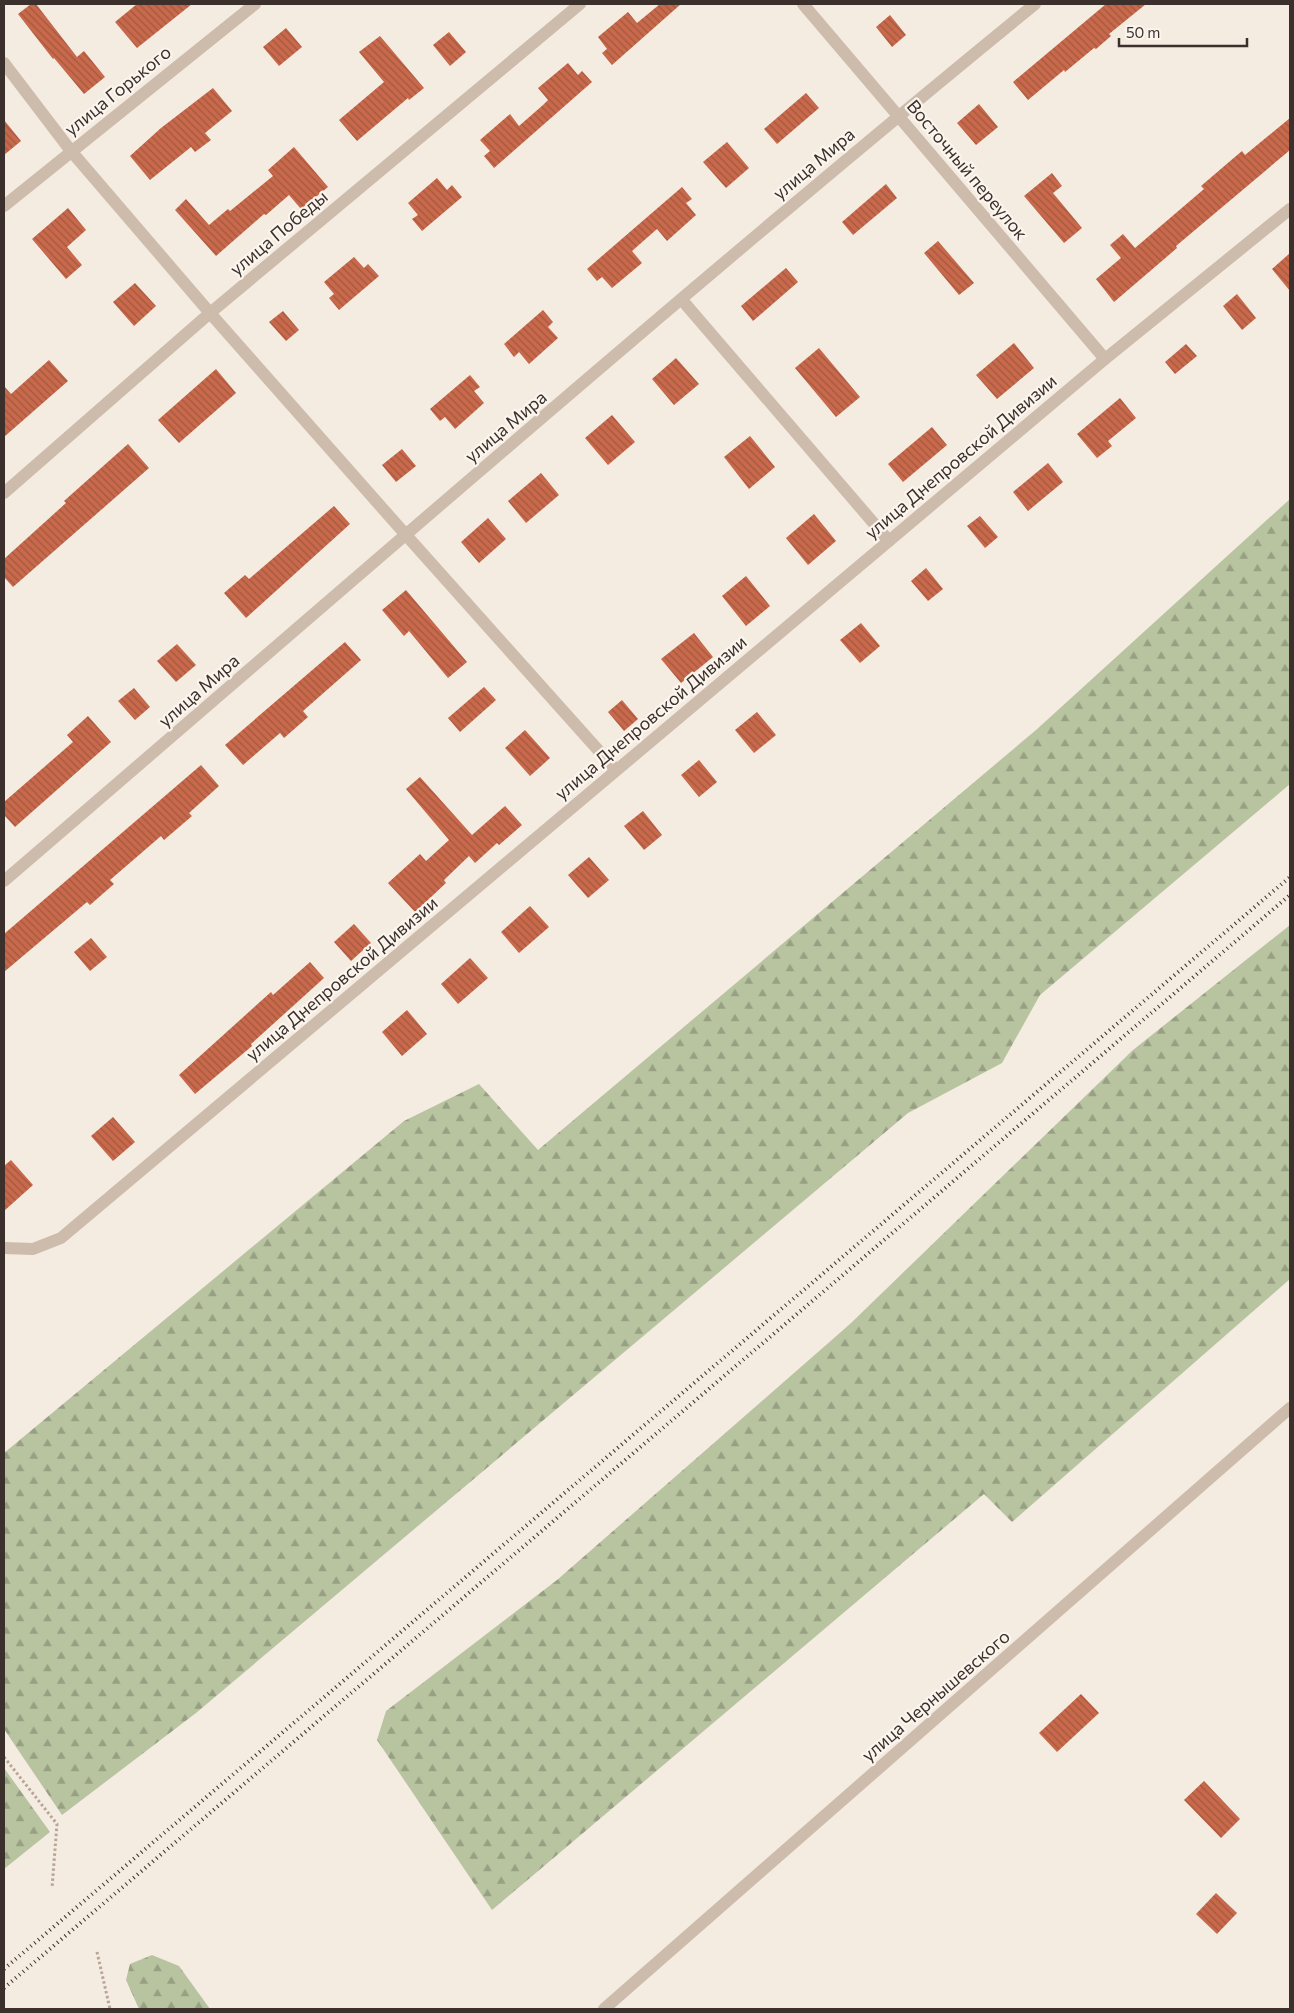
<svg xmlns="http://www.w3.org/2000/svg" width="1294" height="2013" viewBox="0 0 1294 2013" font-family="Commissioner,sans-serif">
  <defs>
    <pattern id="forest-firs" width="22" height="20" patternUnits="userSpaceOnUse" patternTransform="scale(1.25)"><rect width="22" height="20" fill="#b8c4a0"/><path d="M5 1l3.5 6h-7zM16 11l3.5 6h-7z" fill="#97a083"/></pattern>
    <pattern id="building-back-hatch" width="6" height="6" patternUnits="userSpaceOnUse" patternTransform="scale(1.25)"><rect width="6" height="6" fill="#c8694b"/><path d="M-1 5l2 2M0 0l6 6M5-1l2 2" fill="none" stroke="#a4573f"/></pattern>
  </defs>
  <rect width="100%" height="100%" fill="#f4ebe1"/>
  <g fill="url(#forest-firs)">
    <polygon points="1290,499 1290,784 1040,995 1002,1063 908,1113 196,1713 62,1815 4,1729 4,1453 404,1121 479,1084 538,1150 1036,730"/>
    <polygon points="1290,925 1290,1279 1012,1522 984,1494 492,1910 377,1740 386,1711 557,1580 850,1324 1133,1050"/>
    <polygon points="4,1768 50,1832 4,1869"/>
    <polygon points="152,1955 179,1966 210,2009 139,2009 126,1980 130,1964"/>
  </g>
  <g fill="url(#building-back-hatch)">
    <polygon points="31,4 36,4 77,57 84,51 105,77 84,94 54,58 53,59 18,14"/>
    <polygon points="137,4 192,4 137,48 115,22"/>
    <polygon points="660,4 681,4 612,65 602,53 607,49 598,37 628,12 637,23"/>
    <polygon points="1106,4 1146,4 1109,34 1111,36 1096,49 1094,48 1065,72 1064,70 1028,100 1013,82"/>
    <polygon points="890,15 906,35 892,47 876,27"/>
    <polygon points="286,28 302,47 279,66 263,47"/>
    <polygon points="449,32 466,52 450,66 433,45"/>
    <polygon points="380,36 424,88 409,100 408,98 357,141 339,120 384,82 359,52"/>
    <polygon points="568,63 578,75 582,71 592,82 494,168 484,156 490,151 480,140 510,114 519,126 543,105 548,100 538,88"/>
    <polygon points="213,88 232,111 205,133 211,140 195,152 191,147 150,180 130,156 161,128"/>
    <polygon points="806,93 819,108 777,144 764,129"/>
    <polygon points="979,104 998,127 976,145 957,123"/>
    <polygon points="1290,118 1290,150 1176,246 1177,248 1114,302 1096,279 1121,258 1110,245 1123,234 1135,248 1204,189 1201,186 1229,162 1242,151 1245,155"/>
    <polygon points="4,120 21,141 4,155"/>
    <polygon points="727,142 749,168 726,188 703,162"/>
    <polygon points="294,147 328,187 301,209 289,195 266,215 264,214 216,256 175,210 186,199 209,225 228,209 230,211 273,176 268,170"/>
    <polygon points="1052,173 1062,186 1053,193 1082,228 1064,243 1024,196"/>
    <polygon points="437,178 447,190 452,185 462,197 422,231 412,219 418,215 408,203"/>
    <polygon points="886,184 897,198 853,235 842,222"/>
    <polygon points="682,187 692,199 686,203 696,215 667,241 657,229 632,251 642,263 612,288 602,277 597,281 587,269"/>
    <polygon points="68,208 86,230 67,247 82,265 66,279 32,239"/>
    <polygon points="938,241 974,283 959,295 924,253"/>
    <polygon points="1290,253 1290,291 1272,269"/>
    <polygon points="354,257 364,268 368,264 379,276 339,310 329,298 334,294 324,282"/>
    <polygon points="786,268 798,282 753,321 741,306"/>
    <polygon points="135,283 156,306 134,326 113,302"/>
    <polygon points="1237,294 1256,318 1242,330 1223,306"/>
    <polygon points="543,310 553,322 548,327 558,338 529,364 519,352 514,357 504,344"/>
    <polygon points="283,311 299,330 286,341 269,322"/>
    <polygon points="1014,343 1034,368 997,399 976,375"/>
    <polygon points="1186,344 1197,356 1175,374 1165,362"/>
    <polygon points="819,348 860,397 836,417 795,368"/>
    <polygon points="676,358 699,384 674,405 652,379"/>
    <polygon points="49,360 68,381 4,437 4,386 11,394"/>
    <polygon points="216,369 236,393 179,443 158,420"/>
    <polygon points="470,375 480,387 474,391 484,403 455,429 445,417 440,421 430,409"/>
    <polygon points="1120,398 1136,418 1108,441 1112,446 1097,458 1077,434"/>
    <polygon points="612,415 635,442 608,465 585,438"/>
    <polygon points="932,427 947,445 903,482 888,464"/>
    <polygon points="750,436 775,467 749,489 724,457"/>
    <polygon points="128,444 149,468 13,587 4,577 4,559 66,503 64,501"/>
    <polygon points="402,449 416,466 396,482 382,465"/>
    <polygon points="1048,463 1063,482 1028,511 1013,492"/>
    <polygon points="541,473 559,495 526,523 508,501"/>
    <polygon points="334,506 350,524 246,618 224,593 245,575 249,579"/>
    <polygon points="814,514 836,541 808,565 786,538"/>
    <polygon points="980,516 998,537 985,548 967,526"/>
    <polygon points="488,518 506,539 479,563 461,542"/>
    <polygon points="926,568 943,589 928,601 911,581"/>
    <polygon points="746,576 770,606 746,626 722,596"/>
    <polygon points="406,590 467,662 448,678 409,631 404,636 382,610"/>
    <polygon points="861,623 880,646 860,663 840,640"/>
    <polygon points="694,633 713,657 681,683 661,659"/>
    <polygon points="345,642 361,660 303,711 308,717 284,738 280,733 243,765 225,745"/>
    <polygon points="177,644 196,665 176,682 157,661"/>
    <polygon points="484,687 496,700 460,732 448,718"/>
    <polygon points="134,688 150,707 135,720 118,701"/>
    <polygon points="622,700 638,719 624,731 608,712"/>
    <polygon points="757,712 776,735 754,753 735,730"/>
    <polygon points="88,716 111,742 15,827 4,815 4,802 73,742 67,735"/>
    <polygon points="525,730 550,758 530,776 505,748"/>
    <polygon points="699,760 717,782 699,797 681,775"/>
    <polygon points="201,765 219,786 189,813 192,816 164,840 161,836 110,880 114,884 90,905 87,902 4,972 4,934"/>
    <polygon points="420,777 472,835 505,806 522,825 499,845 497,843 475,863 469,856 444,880 446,883 415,912 388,883 420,854 426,861 449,840 406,789"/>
    <polygon points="643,811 662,835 644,850 624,826"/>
    <polygon points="589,857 609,880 588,898 568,875"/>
    <polygon points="530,906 549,927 519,953 501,932"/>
    <polygon points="354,924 371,943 351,961 334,942"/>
    <polygon points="91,938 107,957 90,971 74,952"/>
    <polygon points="470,958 488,978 458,1004 441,984"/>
    <polygon points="310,962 324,978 251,1044 252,1046 195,1094 179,1075 271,992 273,995"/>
    <polygon points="407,1010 427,1034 402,1056 382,1032"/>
    <polygon points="113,1117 135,1142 113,1161 91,1136"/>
    <polygon points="11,1160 33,1185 4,1211 4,1166"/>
    <polygon points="1081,1694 1099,1713 1057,1752 1039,1733"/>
    <polygon points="1204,1781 1240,1819 1221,1838 1184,1800"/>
    <polygon points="1216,1893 1237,1913 1217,1934 1196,1914"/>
  </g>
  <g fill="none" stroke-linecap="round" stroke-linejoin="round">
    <g stroke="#b9a596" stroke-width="3" stroke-dasharray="2.5 2.5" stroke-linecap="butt">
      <polyline points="4,1757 57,1824 52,1888"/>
      <polyline points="97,1952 110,2009"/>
    </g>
    <g stroke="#cdbbac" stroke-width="12">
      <polyline points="803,4 1105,359"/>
      <polyline points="4,63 71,151 210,313 406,535 616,770"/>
      <polyline points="4,206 255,4"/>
      <polyline points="682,300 889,541"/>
      <polyline points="4,493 210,313 580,4"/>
      <path d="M4 881C346 587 686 289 1035 4"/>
      <polyline points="4,1248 33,1249 61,1238 1105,359 1290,209"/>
      <polyline points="604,2009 1290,1408"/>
    </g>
    <g stroke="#3b302b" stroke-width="4" stroke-dasharray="1 4" stroke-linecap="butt">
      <polyline points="4,1969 1290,877"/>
      <polyline points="4,1988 1290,895"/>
    </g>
  </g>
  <g text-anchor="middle" stroke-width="4.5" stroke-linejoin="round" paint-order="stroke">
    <g font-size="18" fill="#3b302b" stroke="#fbf5ee">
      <text transform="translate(118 91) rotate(-39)" y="6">улица Горького</text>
      <text transform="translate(814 164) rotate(-40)" y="6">улица Мира</text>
      <text transform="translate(967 170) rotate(50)" y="6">Восточный переулок</text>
      <text transform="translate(279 233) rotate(-40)" y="6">улица Победы</text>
      <text transform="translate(506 427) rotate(-40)" y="6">улица Мира</text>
      <text transform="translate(961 457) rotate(-40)" y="6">улица Днепровской Дивизии</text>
      <text transform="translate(199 691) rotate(-41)" y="6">улица Мира</text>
      <text transform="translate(651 718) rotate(-40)" y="6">улица Днепровской Дивизии</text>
      <text transform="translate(342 979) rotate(-40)" y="6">улица Днепровской Дивизии</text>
      <text transform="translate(936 1696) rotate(-41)" y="6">улица Чернышевского</text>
    </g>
  </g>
  <rect width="1294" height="2013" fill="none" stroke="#3b302b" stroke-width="10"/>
  <path d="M1119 38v8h128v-8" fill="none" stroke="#3b302b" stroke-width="2.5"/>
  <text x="1126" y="38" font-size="15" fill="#3b302b" stroke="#fbf5ee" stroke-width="4" paint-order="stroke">50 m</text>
</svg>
